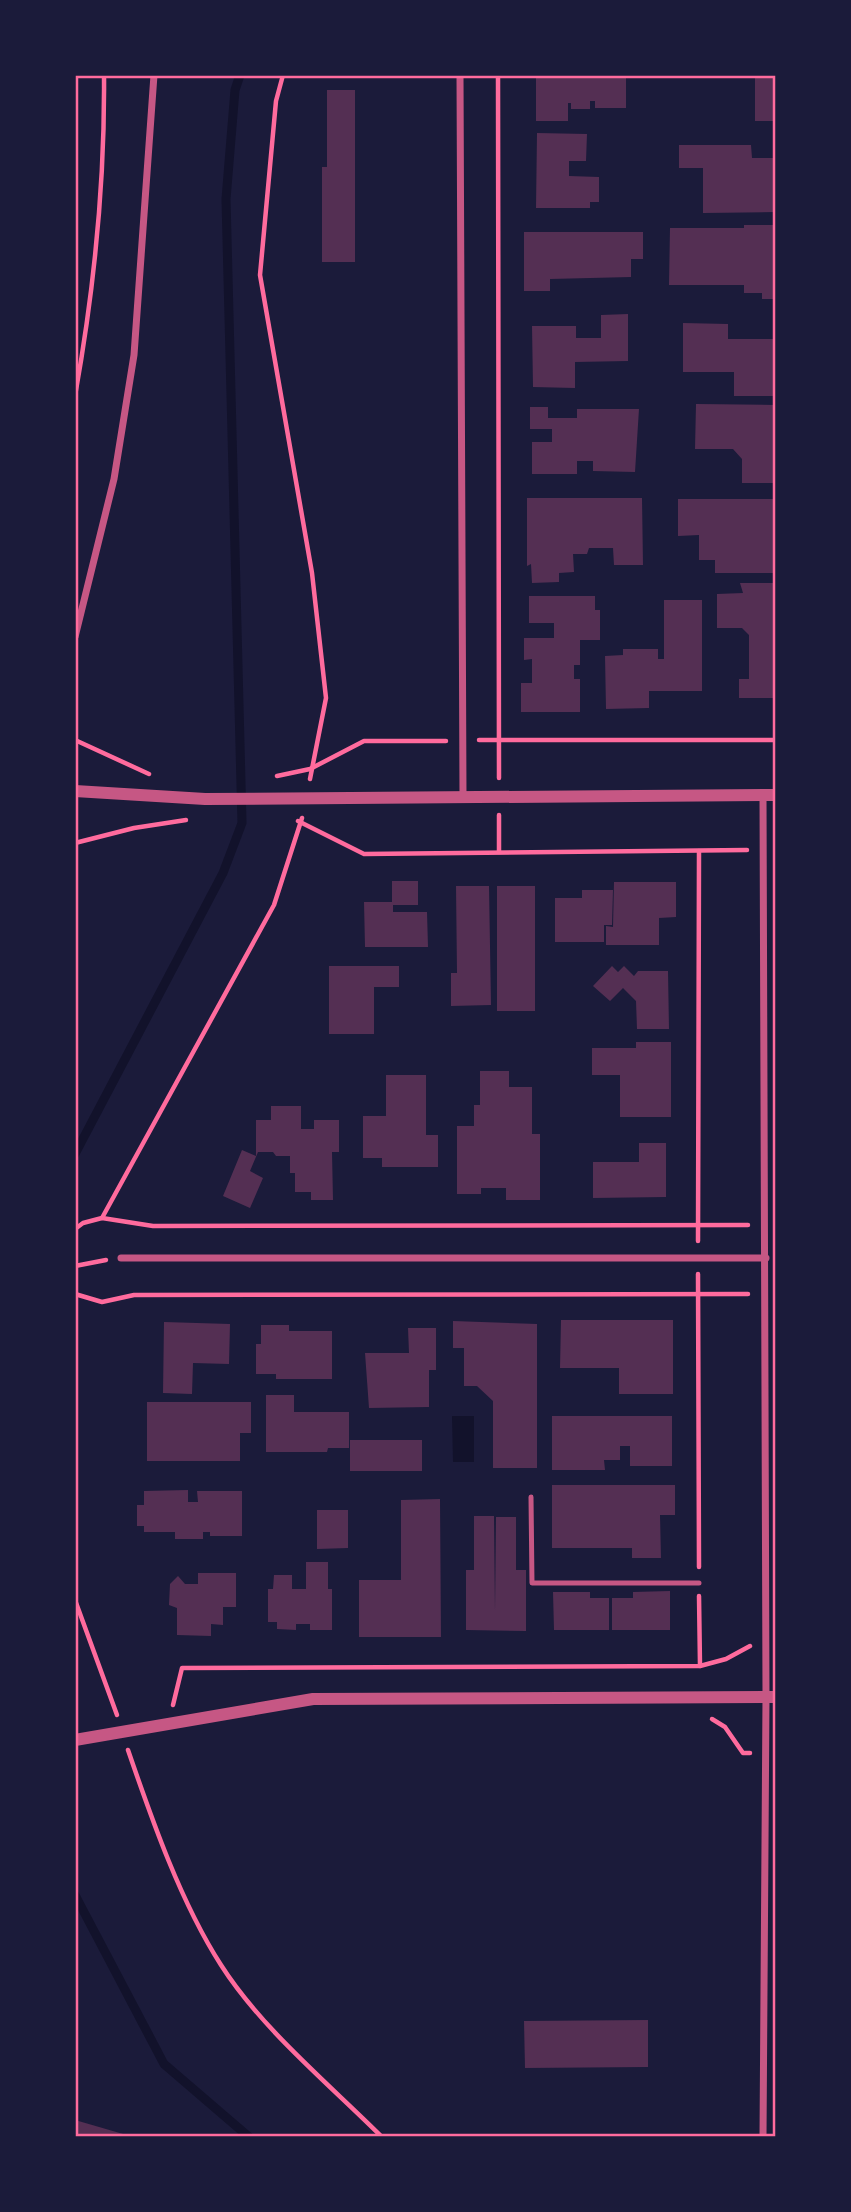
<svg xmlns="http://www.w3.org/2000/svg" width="851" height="2212" viewBox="0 0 851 2212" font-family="Montserrat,sans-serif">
  <rect width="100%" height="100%" fill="#1b1b3a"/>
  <polygon fill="#12122b" points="452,1416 474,1416 474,1462 453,1462"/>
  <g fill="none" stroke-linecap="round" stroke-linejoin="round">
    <g stroke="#12122b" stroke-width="9">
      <polyline points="75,1154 223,873 242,823 226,199 235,90 240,75"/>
      <polyline points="75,1895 164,2064 249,2137"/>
    </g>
  </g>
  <g fill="#542f53">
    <polygon points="536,75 626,75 626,108 595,108 595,101 590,101 590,109 571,109 571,103 568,103 568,121 536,121"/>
    <rect x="755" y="75" width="21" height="46"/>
    <polygon points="327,90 355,90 355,262 322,262 322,167 327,167"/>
    <polygon points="537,133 587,134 586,161 569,161 569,176 599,177 599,202 590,202 590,208 536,208"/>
    <polygon points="679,145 751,145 752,158 776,158 776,212 703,213 703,168 679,168"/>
    <polygon points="744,225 776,225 776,299 762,299 762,293 744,293 744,285 669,285 670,228 744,228"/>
    <polygon points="524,232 643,232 643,259 631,259 631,277 550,279 550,291 524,291"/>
    <polygon points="628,314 628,361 575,362 575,388 533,387 532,326 576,326 576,338 601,338 601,315"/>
    <polygon points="683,323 728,324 728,339 776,339 774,396 734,396 734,372 683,372"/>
    <polygon points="696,404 776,405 776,483 742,483 742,459 733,449 695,449"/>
    <polygon points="530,407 548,407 548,418 577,418 577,409 639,409 635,472 593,471 593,461 577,461 577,474 532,474 532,442 552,442 552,429 530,429"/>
    <polygon points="527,498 642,498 643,565 614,565 613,548 589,548 587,554 573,554 574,572 559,573 559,582 532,583 531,564 527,566"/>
    <polygon points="678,499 776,499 775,573 715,573 715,560 699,560 699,535 678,536"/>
    <polygon points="740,583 776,583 776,698 739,698 739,679 749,679 749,635 742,628 717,628 717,594 743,593"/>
    <polygon points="529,596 595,596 595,610 600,610 600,640 580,640 580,665 574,665 574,679 580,679 580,712 521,712 521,683 532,683 532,659 524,660 524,638 554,638 554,623 529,623"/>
    <polygon points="664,600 702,600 702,691 649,691 649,708 606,709 605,656 623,655 623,649 658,649 658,659 664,659"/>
    <polygon points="392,881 418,881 418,905 393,905 393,912 427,912 428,947 365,947 364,902 392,902"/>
    <polygon points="614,882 676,882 676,917 659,918 659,945 606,945 606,926 613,927"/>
    <polygon points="456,886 489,886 491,1005 451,1006 451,973 457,973"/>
    <rect x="497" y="886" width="38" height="125"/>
    <polygon points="582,890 613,890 612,925 604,925 604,942 555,942 555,898 582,898"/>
    <polygon points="329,966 399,966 399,987 374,987 374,1034 329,1034"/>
    <polygon points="612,966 618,972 624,966 634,976 638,971 668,971 669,1029 637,1029 636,1001 623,988 610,1001 593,986"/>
    <polygon points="636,1042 671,1042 671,1117 620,1117 620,1075 592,1075 592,1048 636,1048"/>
    <polygon points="480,1071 509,1071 509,1087 532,1087 532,1134 540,1134 540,1200 506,1200 506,1188 481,1188 481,1194 457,1194 457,1126 474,1126 474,1105 480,1105"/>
    <polygon points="386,1075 426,1075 426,1135 438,1135 438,1167 382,1167 382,1158 363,1158 363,1116 386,1116"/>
    <polygon points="271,1106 301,1106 301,1129 314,1129 314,1120 339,1120 339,1152 332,1152 333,1200 311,1200 311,1192 295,1192 295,1173 290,1173 290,1156 276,1156 273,1152 258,1152 250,1171 263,1178 250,1208 223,1196 242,1150 256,1156 256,1120 271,1120"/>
    <polygon points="639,1143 666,1143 666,1197 593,1198 593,1162 639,1162"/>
    <polygon points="561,1320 673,1320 673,1394 619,1394 619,1368 560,1368"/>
    <polygon points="453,1321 537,1324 537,1468 493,1468 493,1401 477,1386 464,1386 464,1348 453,1348"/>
    <polygon points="164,1322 230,1324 229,1364 193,1363 192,1394 163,1393"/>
    <polygon points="261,1325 289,1325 289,1331 332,1331 332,1379 276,1379 276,1374 256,1374 256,1344 261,1344"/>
    <polygon points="408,1328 436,1328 436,1370 429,1370 429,1407 369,1408 365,1353 409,1353"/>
    <polygon points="266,1395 294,1395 294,1412 349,1412 349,1448 328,1448 327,1452 266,1452"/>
    <polygon points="147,1402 251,1402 251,1433 240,1433 240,1461 147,1461"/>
    <polygon points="552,1416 672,1416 672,1466 630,1466 630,1446 620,1446 620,1460 604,1460 605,1470 552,1470"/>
    <rect x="350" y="1440" width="72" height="31"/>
    <polygon points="552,1485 675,1485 675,1515 660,1515 661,1558 632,1558 632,1548 552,1548"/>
    <polygon points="188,1490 188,1502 198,1502 197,1491 242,1491 242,1536 210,1536 210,1532 203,1532 203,1539 175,1539 175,1532 144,1532 144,1526 137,1526 137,1505 144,1505 144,1491"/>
    <polygon points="440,1499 441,1637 359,1637 359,1580 401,1580 401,1500"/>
    <polygon points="317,1510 348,1510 348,1548 317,1549"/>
    <polygon points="474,1516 494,1516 495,1610 496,1517 516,1517 516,1570 526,1570 526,1631 466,1630 466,1570 474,1570"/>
    <polygon points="306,1562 328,1562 328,1589 332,1589 332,1630 310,1630 310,1624 296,1624 296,1630 277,1629 277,1622 268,1622 268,1589 273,1589 274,1575 292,1575 292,1589 306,1589"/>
    <polygon points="198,1573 236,1573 236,1607 223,1607 223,1625 211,1624 211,1636 177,1635 177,1608 169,1605 170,1584 178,1576 185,1584 198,1584"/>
    <polygon points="670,1591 670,1630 612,1630 612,1598 633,1598 633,1592"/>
    <polygon points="553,1592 590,1592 590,1598 609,1598 609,1630 554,1630"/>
    <polygon points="648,2020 648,2067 525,2068 524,2021"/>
    <polygon points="75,2120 130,2136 129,2137 75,2137"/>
  </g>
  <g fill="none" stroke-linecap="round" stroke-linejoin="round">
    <g stroke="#ff6b9d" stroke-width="4.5">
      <polyline points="283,75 276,101 260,275 312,573 326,698 310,779"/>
      <polyline points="498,75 499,778"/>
      <path d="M75 396C94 290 105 183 104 75"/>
      <polyline points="75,740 149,774"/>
      <polyline points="479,740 776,740"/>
      <polyline points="277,776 310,769 364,741 446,741"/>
      <polyline points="499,815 499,852"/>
      <polyline points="298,821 364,854 747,850"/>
      <polyline points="75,843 134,828 186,820"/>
      <polyline points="102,1218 153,1226 748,1225"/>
      <polyline points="75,1229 83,1223 102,1218 274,905 302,818"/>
      <polyline points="698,1241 699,851"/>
      <polyline points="75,1266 106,1260"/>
      <polyline points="698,1274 699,1567"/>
      <polyline points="75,1294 102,1302 134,1295 748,1294"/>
      <polyline points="699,1596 700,1666"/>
      <polyline points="75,1600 117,1715"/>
      <polyline points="173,1705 182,1668 700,1666 726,1659 750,1646"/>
      <polyline points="712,1719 725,1727 743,1753 750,1753"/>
      <path d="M128 1750C152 1820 181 1903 221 1965 261 2028 329 2084 382 2137"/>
    </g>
    <polyline stroke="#c65784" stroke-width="5" points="531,1497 532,1583 699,1583"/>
    <g stroke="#c65784" stroke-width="7">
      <polyline points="460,75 463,796"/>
      <polyline points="75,637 114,479 134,355 154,75"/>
      <polyline points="121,1258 766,1258"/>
      <polyline points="763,2137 766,1697 763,795"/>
    </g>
    <g stroke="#c65784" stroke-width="12">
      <polyline points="75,791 205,799 776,795"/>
      <polyline points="75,1740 313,1699 776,1697"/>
    </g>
  </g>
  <rect width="851" height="2212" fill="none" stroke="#1b1b3a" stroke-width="154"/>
  <rect x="77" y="77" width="697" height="2058" fill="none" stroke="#ff6b9d" stroke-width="2.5"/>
</svg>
